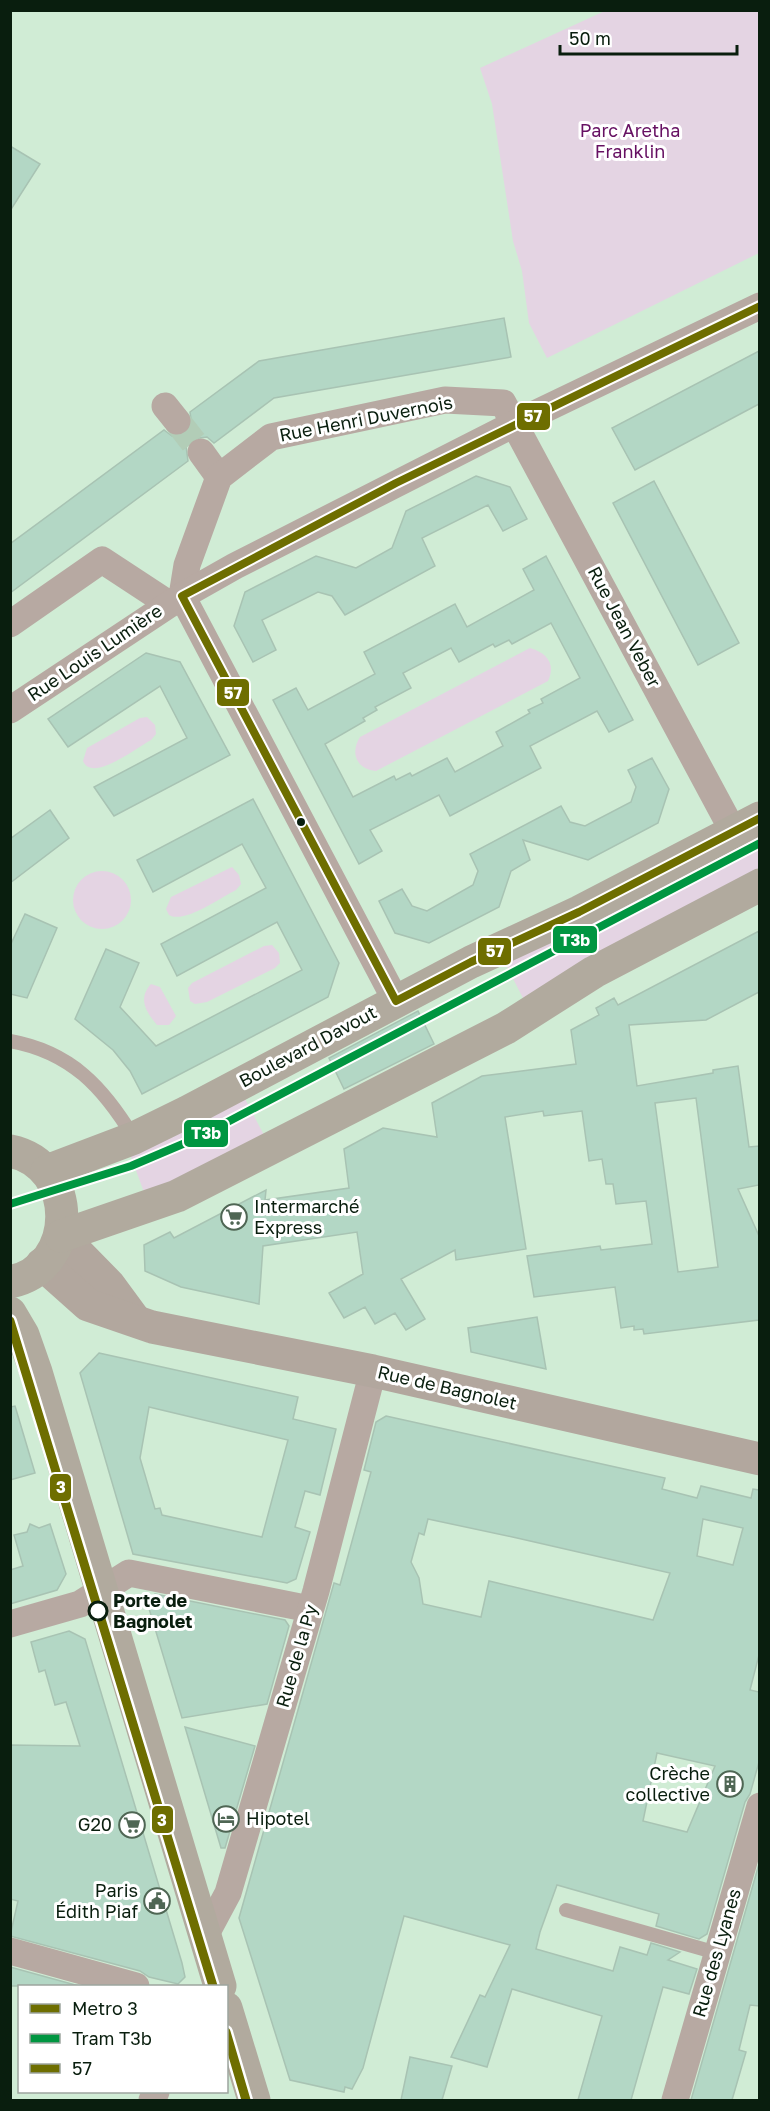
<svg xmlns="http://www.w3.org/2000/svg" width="770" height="2111" viewBox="0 0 770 2111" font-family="'Golos Text',sans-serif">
  <rect width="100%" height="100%" fill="#d0ecd5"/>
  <g fill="#e4d4e3">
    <polygon points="607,10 759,11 759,253 547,358 529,323 522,271 513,241 492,104 480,68"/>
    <path d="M530 648C547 653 556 664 548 681L376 771C356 769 350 753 360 737Z"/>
    <path d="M147 717 155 725 156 734 151 740C136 748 92 783 83 761L87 748 140 718Z"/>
    <polygon points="751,835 754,841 759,839 759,873 525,1002 503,959"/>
    <path d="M232 867 239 875 241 884 236 890C220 898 184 924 169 915L166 909 171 897Z"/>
    <circle cx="102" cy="900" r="29"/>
    <polygon points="272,945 279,953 280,963 275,968 207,1002 195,1004 190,1001 188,988 192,983 264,946"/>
    <path d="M151 984 160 987 176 1016 169 1025H157C147 1013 137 999 151 984Z"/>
    <polygon points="243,1095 266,1139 145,1195 130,1154"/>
  </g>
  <g fill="#b3d7c5" stroke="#a8c3b3" stroke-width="1.5" fill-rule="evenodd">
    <polygon points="10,146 40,164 10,211"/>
    <polygon points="504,318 511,357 274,398 214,443 207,437 192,439 186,446 188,461 10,593 10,544 164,430 172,436 186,434 192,426 190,412 259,361"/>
    <polygon points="759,351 759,404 635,470 612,428"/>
    <polygon points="476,476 510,487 527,519 503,531 488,505 422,538 435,566 345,615 332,596 318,592 262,620 276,650 253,662 234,626 245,592 316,556 356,568 392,548 406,511"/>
    <polygon points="654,481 739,643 698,665 613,503"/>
    <path d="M546 556 633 720 609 732 597 711 530 746 541 768 450 816 439 795 370 830 382 851 359 864 273 700 296 688 308 710 375 674 364 652 455 604 467 627 534 590 523 569ZM551 623 580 678 541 699 543 703 528 710 530 713 496 732 503 746 455 772 447 758 412 776 410 773 396 780 394 776 353 797 325 744 365 721 363 718 377 710 375 707 411 688 403 673 451 648 459 662 493 644 495 647 509 640 512 644Z"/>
    <polygon points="146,653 180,662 230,755 114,816 94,787 187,738 160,686 68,747 48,719"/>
    <polygon points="652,758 669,789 658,823 588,860 523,840 530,860 511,871 499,907 429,943 395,933 379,901 402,889 412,906 427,911 473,885 478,871 470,854 561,806 570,822 585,826 631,802 636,787 628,770"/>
    <polygon points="253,799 339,963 328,997 142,1094 130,1071 113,1050 75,1019 106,949 139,963 120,1007 156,1046 302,970 277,922 177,976 161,944 266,888 242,844 153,892 137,860"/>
    <polygon points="50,810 69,838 10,883 10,839"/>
    <polygon points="25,914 57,928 27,998 10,994 10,946"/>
    <path d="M759 931V992L706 1020 629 1025 637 1086 713 1073V1070L738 1066 749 1147 759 1146V1185L738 1189 759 1236V1320L644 1334 643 1329 634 1330V1326L621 1328 615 1287 534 1297 527 1256 600 1246 601 1250 652 1244 646 1201 616 1204 613 1184H606L602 1159 589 1161 582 1111 544 1116 543 1111 505 1117 526 1249 456 1260 455 1250 401 1279 425 1319 406 1330 395 1313 375 1324 365 1307 344 1318 329 1293 363 1274 357 1232 263 1246 259 1304 181 1287 145 1271 144 1245 170 1232 174 1238 266 1190 265 1200 349 1188 344 1149 383 1128 437 1137 432 1103 482 1076 576 1064 571 1030 599 1015 596 1008 614 998 618 1005ZM696 1098 718 1267 678 1272 655 1103Z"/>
    <polygon points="418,1011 434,1044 344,1089 329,1058"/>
    <polygon points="537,1317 546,1369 471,1352 468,1328"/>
    <path d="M99 1353 298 1397 293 1419 336 1429 320 1495 305 1491 295 1527 310 1532 296 1579 287 1583 133 1554 80 1373ZM149 1407 288 1440 262 1537 162 1515 160 1508 155 1509 140 1458Z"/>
    <polygon points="15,1406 35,1473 10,1480 10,1407"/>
    <path d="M386 1416 665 1478 662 1489 697 1498 701 1486 751 1498 753 1489 759 1490V1655L750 1690 759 1692V1762L750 1794 745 1802 707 1934 699 1939 656 1926 659 1914 557 1885 540 1932 536 1949 613 1971 620 1947 647 1955 651 1943 680 1952 668 1960 697 1969 689 1994 663 1987 631 2100H578L602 2016 512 1989 487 2067 451 2057 480 1995 485 1997 510 1945 404 1916 363 2068 352 2089 345 2087 344 2092 290 2080 239 1918 334 1583 340 1585 371 1472 364 1470 376 1422ZM428 1519 517 1538 670 1573 653 1620 489 1581 481 1617 423 1604 419 1578 411 1562 419 1533 424 1535ZM703 1519 743 1528 733 1565 697 1556ZM657 1753 715 1766 687 1832 643 1821Z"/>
    <polygon points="30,1524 39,1528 50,1524 66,1574 57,1590 10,1604 10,1570 23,1566 14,1535 27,1532"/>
    <polygon points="155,1594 285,1620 289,1626 267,1704 182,1718 147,1602"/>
    <polygon points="69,1631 85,1639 182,1963 185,1977 178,1984 149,1977 140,1971 10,1936 18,1901 10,1899 10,1745 80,1746 66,1702 55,1705 45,1670 39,1672 31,1642"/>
    <polygon points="185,1727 255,1746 225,1848 221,1848"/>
    <polygon points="759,1864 759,2006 750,2005 739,2050 746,2052 732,2100 691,2100"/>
    <polygon points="10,1967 79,1986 10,1986"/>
    <polygon points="410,2057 452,2066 442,2100 401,2100"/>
  </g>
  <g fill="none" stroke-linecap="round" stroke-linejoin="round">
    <polyline stroke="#b2cdb7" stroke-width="27" stroke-dasharray="27 14" stroke-linecap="butt" points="177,421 201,452"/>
    <g stroke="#b7a9a2" stroke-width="14">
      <path d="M10 1041C71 1052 103 1087 134 1138"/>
      <polyline points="566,1910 717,1953"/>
    </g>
    <g stroke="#b7a9a2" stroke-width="27">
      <polyline points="165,406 177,421"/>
      <polyline points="201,452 219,477"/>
      <polyline points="182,596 187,565 219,477 271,437 445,400 503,403 733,831"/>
      <polyline points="182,596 396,1001"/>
      <polyline points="10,624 102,560 169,604"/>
      <polyline points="10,710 182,596 235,566 516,423 760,306"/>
      <polyline points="10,1624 80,1604 129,1573 310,1609"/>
      <polyline points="205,1936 228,1893 316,1591 373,1371"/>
      <polyline points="10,1951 136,1986"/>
      <polyline points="152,2100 156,2092"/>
      <polyline points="675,2100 760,1806"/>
    </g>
    <g stroke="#b2a79e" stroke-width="33">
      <polyline points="61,1236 109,1285 134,1319"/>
      <polyline points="42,1264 88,1305 152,1327 373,1371 760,1459"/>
    </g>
    <g stroke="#b1aa9e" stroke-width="33">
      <path d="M10 1151C79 1165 79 1268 10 1282"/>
      <polyline points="47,1171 134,1138 187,1112 471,962 579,912 760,818"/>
      <polyline points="61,1236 177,1196 506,1028 594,972 760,885"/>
      <polyline points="10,1313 23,1335 36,1372 220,1986"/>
      <polyline points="226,2008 254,2100"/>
    </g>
    <g stroke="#fff" stroke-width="12">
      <polyline id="bus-1" points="760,306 396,483 182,596 396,1001 471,962 579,912 760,818"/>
    </g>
    <use href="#bus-1" stroke="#6e6e00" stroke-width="8"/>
    <g stroke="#fff" stroke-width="12">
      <polyline id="tram-1" points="10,1204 131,1166 197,1138 760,843"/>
    </g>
    <use href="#tram-1" stroke="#009641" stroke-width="8"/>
    <g stroke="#fff" stroke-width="14">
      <g id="metro-1">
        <polyline points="10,1321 213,1986"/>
        <polyline points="226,2032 246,2100"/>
      </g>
    </g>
    <use href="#metro-1" stroke="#6e6e00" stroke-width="9"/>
  </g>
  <defs>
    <g id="supermarket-ring" transform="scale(1.35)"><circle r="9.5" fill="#fff" stroke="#4f6654" stroke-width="1.5"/><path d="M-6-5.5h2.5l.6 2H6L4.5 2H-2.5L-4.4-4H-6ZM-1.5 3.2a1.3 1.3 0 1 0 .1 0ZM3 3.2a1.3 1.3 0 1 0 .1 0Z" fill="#4f6654"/></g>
    <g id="building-ring" transform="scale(1.35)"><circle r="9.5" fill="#fff" stroke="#4f6654" stroke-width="1.5"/><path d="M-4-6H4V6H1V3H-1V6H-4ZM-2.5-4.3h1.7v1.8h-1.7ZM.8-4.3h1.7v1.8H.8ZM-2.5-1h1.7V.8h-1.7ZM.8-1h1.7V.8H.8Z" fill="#4f6654"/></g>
    <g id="hotel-ring" transform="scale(1.35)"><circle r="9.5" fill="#fff" stroke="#4f6654" stroke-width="1.5"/><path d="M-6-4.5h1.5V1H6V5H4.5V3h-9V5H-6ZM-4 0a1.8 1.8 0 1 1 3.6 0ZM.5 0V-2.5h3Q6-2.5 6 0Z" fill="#4f6654"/></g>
    <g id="civic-ring" transform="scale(1.35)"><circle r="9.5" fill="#fff" stroke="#4f6654" stroke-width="1.5"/><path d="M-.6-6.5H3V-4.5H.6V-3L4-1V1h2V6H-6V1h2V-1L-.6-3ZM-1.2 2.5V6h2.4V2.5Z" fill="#4f6654"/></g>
  </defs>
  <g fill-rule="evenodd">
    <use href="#supermarket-ring" x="234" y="1217"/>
    <use href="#building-ring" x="730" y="1784"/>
    <use href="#hotel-ring" x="226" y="1819"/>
    <use href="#supermarket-ring" x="132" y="1825"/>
    <use href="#civic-ring" x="157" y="1901"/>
  </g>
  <circle fill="#091e0e" stroke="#fff" stroke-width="2" cx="301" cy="822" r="5"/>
  <circle fill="#fff" stroke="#091e0e" stroke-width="3" cx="98" cy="1611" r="9"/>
  <g text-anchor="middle" stroke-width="6" stroke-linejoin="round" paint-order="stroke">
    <g font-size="18" fill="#661062" stroke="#fff">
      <text x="630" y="137">Parc Aretha<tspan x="630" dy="21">Franklin</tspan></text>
    </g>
    <g font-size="18" fill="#091e0e" stroke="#fff">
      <text transform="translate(366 419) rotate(-11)" y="6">Rue Henri Duvernois</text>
      <text transform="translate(624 627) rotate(62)" y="6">Rue Jean Veber</text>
      <text transform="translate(95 653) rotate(-34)" y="6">Rue Louis Lumière</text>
      <text transform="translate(308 1047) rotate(-28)" y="6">Boulevard Davout</text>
      <text transform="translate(447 1388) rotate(13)" y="6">Rue de Bagnolet</text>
      <text transform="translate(297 1656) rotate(-74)" y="6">Rue de la Py</text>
      <text transform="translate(717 1953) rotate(-74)" y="6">Rue des Lyanes</text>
    </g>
    <g font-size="18" fill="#091e0e" stroke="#fff" text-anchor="end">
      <text x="254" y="1213" text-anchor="start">Intermarché<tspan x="254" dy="21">Express</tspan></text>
      <text x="710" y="1780">Crèche<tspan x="710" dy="21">collective</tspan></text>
      <text x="246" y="1825" text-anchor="start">Hipotel</text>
      <text x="112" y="1831">G20</text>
      <text x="138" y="1897">Paris<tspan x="138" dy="21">Édith Piaf</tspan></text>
    </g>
    <g font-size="18" font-weight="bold" fill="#091e0e" stroke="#fff" text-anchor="start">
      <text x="113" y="1607">Porte de<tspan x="113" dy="21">Bagnolet</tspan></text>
    </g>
  </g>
  <g stroke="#fff" stroke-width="2">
    <rect x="516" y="402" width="35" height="29" rx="6" fill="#6e6e00"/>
    <rect x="216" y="678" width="34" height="29" rx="6" fill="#6e6e00"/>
    <rect x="552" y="925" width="46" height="29" rx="6" fill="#009641"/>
    <rect x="477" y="937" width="35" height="29" rx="6" fill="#6e6e00"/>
    <rect x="183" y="1119" width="46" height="29" rx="6" fill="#009641"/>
    <rect x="49" y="1473" width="23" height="29" rx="6" fill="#6e6e00"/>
    <rect x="151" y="1805" width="23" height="29" rx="6" fill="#6e6e00"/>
  </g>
  <g font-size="16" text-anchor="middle" font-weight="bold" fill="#fff">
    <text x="533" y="422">57</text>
    <text x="233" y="699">57</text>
    <text x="575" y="946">T3b</text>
    <text x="495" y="957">57</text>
    <text x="206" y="1139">T3b</text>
    <text x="61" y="1493">3</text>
    <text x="162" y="1826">3</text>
  </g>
  <rect width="770" height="2111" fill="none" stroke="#091e0e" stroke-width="24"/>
  <rect x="18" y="1985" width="210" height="108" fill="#ffffff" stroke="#9da59f" stroke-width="1.5"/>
  <rect x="30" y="2004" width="30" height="9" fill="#6e6e00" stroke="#9da59f" stroke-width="1.5"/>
  <text x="72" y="2015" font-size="18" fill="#091e0e">Metro 3</text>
  <rect x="30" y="2034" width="30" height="9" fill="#009641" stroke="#9da59f" stroke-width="1.5"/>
  <text x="72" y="2045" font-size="18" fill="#091e0e">Tram T3b</text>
  <rect x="30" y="2064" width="30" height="9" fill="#6e6e00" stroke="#9da59f" stroke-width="1.5"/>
  <text x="72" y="2075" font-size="18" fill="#091e0e">57</text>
  <path d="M560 45v9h177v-9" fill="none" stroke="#091e0e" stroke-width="3"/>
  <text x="569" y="45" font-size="18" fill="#091e0e" stroke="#ffffff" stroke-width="4.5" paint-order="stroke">50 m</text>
</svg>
